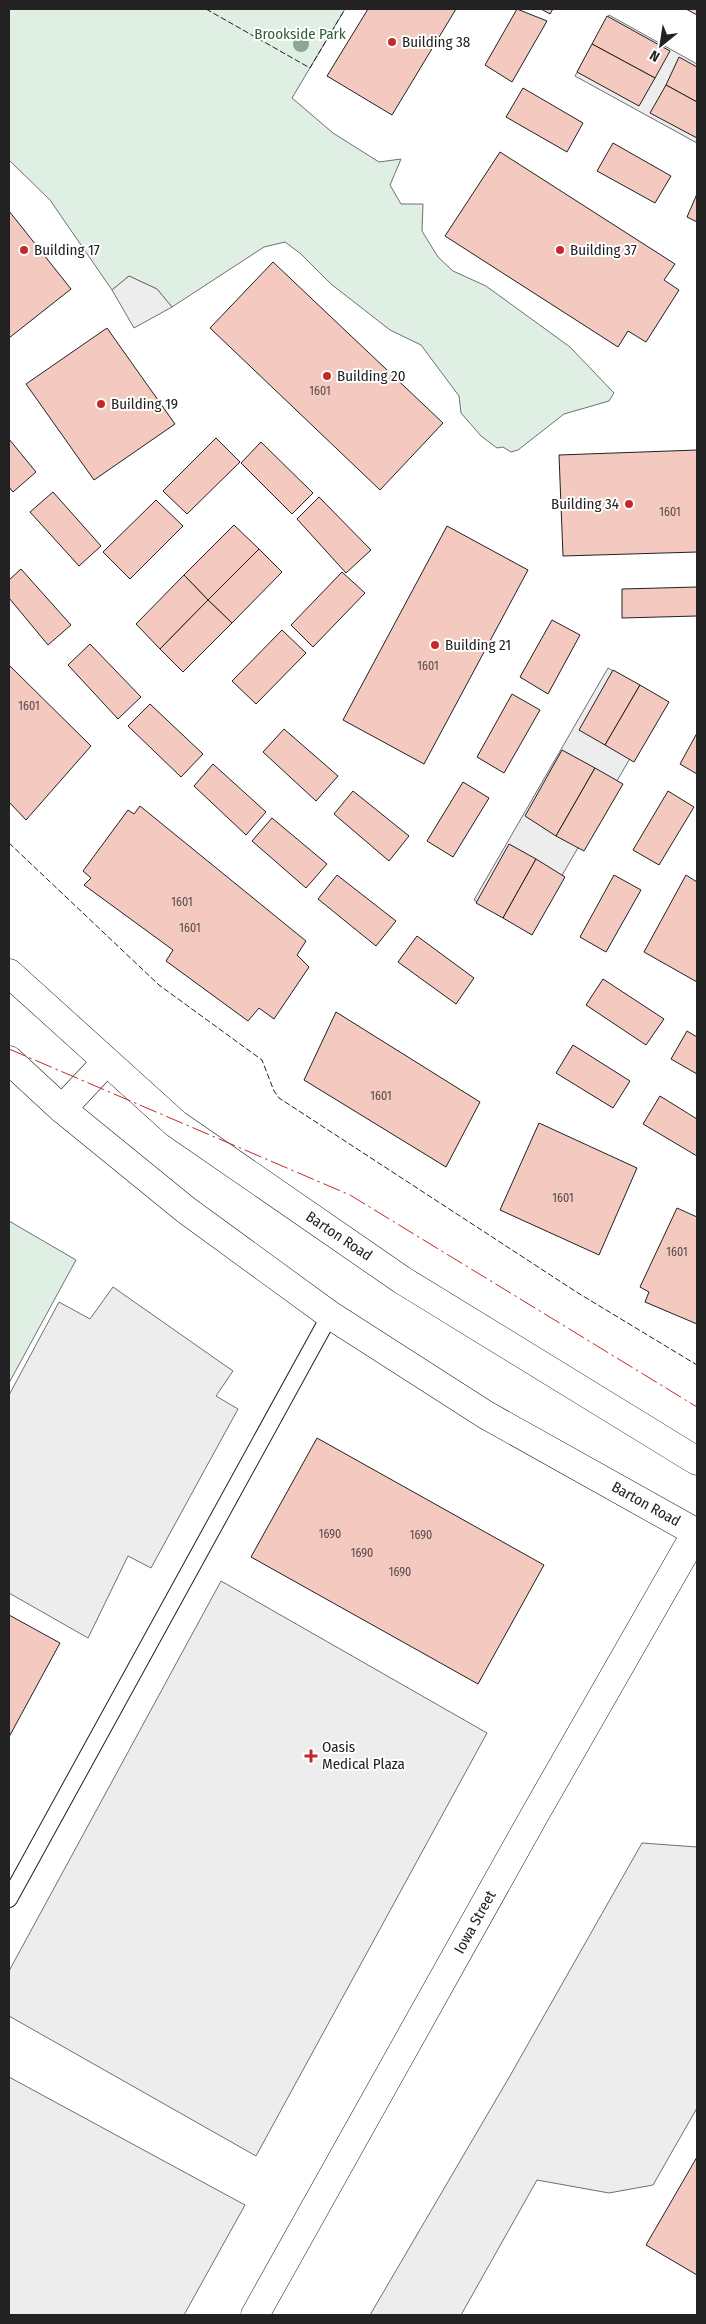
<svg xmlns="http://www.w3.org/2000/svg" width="706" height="2324" viewBox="0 0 706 2324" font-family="'Fira Sans Condensed',sans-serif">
  <rect width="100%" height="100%" fill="#fff"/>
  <g fill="#e0efe3" stroke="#6f6f6f">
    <polygon points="9,9 345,9 292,98 333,133 379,162 401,159 390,185 401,204 423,204 422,231 438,257 453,271 486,286 570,347 614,393 609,401 564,414 518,450 511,452 503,447 497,448 481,436 461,413 459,396 421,345 390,330 331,284 301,254 285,242 264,247 172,307 157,289 129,276 112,290 50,200 9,160"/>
    <polygon points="9,1221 76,1260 9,1383"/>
  </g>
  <g fill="#ededed" stroke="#6f6f6f">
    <polygon points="609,15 697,64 697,143 575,76"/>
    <polygon points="129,276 157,289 172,307 134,328 112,290"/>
    <polygon points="608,668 664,700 529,932 474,900"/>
    <polygon points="113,1287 233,1371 216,1396 238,1409 151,1568 128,1556 88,1638 9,1593 9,1395 59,1302 90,1319"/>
    <polygon points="221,1581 487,1733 256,2156 9,2016 9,1971"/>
    <polygon points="642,1843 697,1847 697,2108 653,2185 609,2193 537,2180 461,2315 370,2315 511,2074"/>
    <polygon points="9,2077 245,2205 184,2315 9,2315"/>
  </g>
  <g fill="#f3c9c0" stroke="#222">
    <polygon points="368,9 456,9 392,115 327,76"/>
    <polygon points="517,9 547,21 512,82 485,65"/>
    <polygon points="541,9 553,9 550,14"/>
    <polygon points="686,9 697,9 697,15"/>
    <polygon points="607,16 670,51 655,78 592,44"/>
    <polygon points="592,44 655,78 639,106 577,72"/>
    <polygon points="679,57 697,67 697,102 666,85"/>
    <polygon points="666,85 697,102 697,138 650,113"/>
    <polygon points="523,88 583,123 567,152 506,117"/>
    <polygon points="613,143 671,176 655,203 597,171"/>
    <polygon points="500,152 675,264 664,280 679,290 646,342 628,331 618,347 445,236"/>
    <polygon points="697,194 697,222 687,217"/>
    <polygon points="9,211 71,289 9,338"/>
    <polygon points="273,262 443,423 380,490 210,328"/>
    <polygon points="107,328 175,424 94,480 26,384"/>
    <polygon points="216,438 240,462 187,514 163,491"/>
    <polygon points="9,439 36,472 13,492 9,487"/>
    <polygon points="261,442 313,493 292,514 241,463"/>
    <polygon points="697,450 697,552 563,556 559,455"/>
    <polygon points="53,492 101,546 79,566 30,512"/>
    <polygon points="319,497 371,550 346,573 297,519"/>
    <polygon points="156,500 183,526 130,579 103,552"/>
    <polygon points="234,525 259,549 208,600 184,575"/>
    <polygon points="447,526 528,570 424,764 343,720"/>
    <polygon points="259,549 282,572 232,623 208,600"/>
    <polygon points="21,569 71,625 48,645 9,598 9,580"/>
    <polygon points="342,572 365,593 313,647 291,625"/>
    <polygon points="184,575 208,600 160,649 136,624"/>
    <polygon points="697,587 697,616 622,618 622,589"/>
    <polygon points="208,600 232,623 183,672 160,649"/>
    <polygon points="552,620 580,635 548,694 520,677"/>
    <polygon points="282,630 306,653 256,704 232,681"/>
    <polygon points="90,644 141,697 118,719 68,665"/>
    <polygon points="9,665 91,746 26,820 9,802"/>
    <polygon points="613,670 640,685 605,745 579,730"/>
    <polygon points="640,685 669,702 634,762 605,745"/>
    <polygon points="512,694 540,710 504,773 477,757"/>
    <polygon points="150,704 203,754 181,777 128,726"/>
    <polygon points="284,729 338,776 316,801 263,752"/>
    <polygon points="697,733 697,774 680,764"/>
    <polygon points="562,750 595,768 556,836 525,816"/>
    <polygon points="213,764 266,812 246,835 194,786"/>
    <polygon points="595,768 623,784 584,851 556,836"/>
    <polygon points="463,782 489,798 453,857 427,841"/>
    <polygon points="353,791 409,836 389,861 334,814"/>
    <polygon points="668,791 694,807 659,865 633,850"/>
    <polygon points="140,806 306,941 297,955 309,967 274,1019 259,1008 248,1021 166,961 173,950 84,885 91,878 83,871 128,810 134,814"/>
    <polygon points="272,818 327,864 306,888 252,841"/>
    <polygon points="509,844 536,859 503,918 476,903"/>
    <polygon points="536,859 565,877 532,935 503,918"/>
    <polygon points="337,875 396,921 376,946 318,899"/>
    <polygon points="614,875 641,890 606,952 580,937"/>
    <polygon points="686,875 697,882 697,982 644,952"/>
    <polygon points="417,936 474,978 456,1004 398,962"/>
    <polygon points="603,979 664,1019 646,1045 586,1005"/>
    <polygon points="336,1012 480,1102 446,1167 304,1080"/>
    <polygon points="687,1031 697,1037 697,1074 671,1059"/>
    <polygon points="573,1045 630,1081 613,1108 556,1073"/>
    <polygon points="660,1096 697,1119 697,1156 643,1124"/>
    <polygon points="539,1123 637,1168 599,1255 500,1210"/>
    <polygon points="677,1208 697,1217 697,1324 645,1302 649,1292 640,1287"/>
    <polygon points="317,1438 544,1565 478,1684 251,1557"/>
    <polygon points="9,1615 60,1643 9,1737"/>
    <polygon points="697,2157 697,2275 646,2245"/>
  </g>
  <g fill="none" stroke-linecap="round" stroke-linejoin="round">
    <g stroke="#222" stroke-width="18">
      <polyline id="service" points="9,1899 330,1315"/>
    </g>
    <g stroke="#222" stroke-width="29">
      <polyline id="tertiary" points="255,2315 534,1816 697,1531"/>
    </g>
    <g stroke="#222" stroke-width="29">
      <g id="secondary">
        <polyline points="9,973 176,1124 402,1280 697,1461"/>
        <polyline points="9,1060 62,1109 186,1210 330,1315 486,1415 697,1533"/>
        <polyline points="62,1109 106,1062"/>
      </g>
    </g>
    <use href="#service" stroke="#fff" stroke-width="16"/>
    <use href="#tertiary" stroke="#fff" stroke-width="28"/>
    <use href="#secondary" stroke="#fff" stroke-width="28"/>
    <g stroke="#222" stroke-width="1" stroke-dasharray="6 2.5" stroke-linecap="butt">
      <polyline points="206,9 310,68 345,9"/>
      <polyline points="9,843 159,985 262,1060 274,1091 279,1098 578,1293 697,1365"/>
    </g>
    <polyline stroke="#c62828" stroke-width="1" stroke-dasharray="18 4 2.5 4" stroke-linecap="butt" points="9,1049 350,1195 697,1407"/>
  </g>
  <circle fill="#8da692" cx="301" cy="44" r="8"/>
  <g fill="#c62828" stroke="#fff" stroke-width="2">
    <circle cx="392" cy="42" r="5"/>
    <circle cx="24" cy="250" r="5"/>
    <circle cx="560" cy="250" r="5"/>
    <circle cx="327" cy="376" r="5"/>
    <circle cx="101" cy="404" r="5"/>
    <circle cx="629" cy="504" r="5"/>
    <circle cx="435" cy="645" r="5"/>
    <path d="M308.5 1748.5h5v5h5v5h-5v5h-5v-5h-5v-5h5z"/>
  </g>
  <g text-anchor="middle" stroke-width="4" stroke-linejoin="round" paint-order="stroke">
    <g font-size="12" fill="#564c4a">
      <text x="320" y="395">1601</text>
      <text x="670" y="516">1601</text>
      <text x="428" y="670">1601</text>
      <text x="29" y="710">1601</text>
      <text x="182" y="906">1601</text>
      <text x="190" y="932">1601</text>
      <text x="381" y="1100">1601</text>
      <text x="563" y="1202">1601</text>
      <text x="677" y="1256">1601</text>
      <text x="330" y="1538">1690</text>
      <text x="421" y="1539">1690</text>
      <text x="362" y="1557">1690</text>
      <text x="400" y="1576">1690</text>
    </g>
    <g font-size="15" fill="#2f5e38" stroke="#fff">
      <text x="300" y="39">Brookside Park</text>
    </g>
    <g font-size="15" fill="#222" stroke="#fff" text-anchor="start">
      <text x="402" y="47">Building 38</text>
      <text x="34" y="255">Building 17</text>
      <text x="570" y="255">Building 37</text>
      <text x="337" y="381">Building 20</text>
      <text x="111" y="409">Building 19</text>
      <text x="619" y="509" text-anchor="end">Building 34</text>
      <text x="445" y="650">Building 21</text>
      <text x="322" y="1752">Oasis<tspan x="322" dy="17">Medical Plaza</tspan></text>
    </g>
    <g font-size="15" fill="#222" stroke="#fff">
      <text transform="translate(339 1236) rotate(34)" y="5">Barton Road</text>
      <text transform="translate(646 1504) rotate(29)" y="5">Barton Road</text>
      <text transform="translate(475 1922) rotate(-61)" y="5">Iowa Street</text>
    </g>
  </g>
  <rect width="706" height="2324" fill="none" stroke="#222222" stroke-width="20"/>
  <g transform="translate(661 45) rotate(210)" stroke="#ffffff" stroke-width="4" paint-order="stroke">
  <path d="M0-4L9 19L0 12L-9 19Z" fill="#222222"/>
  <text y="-8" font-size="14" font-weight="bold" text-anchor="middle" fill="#222222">N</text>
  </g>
</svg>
